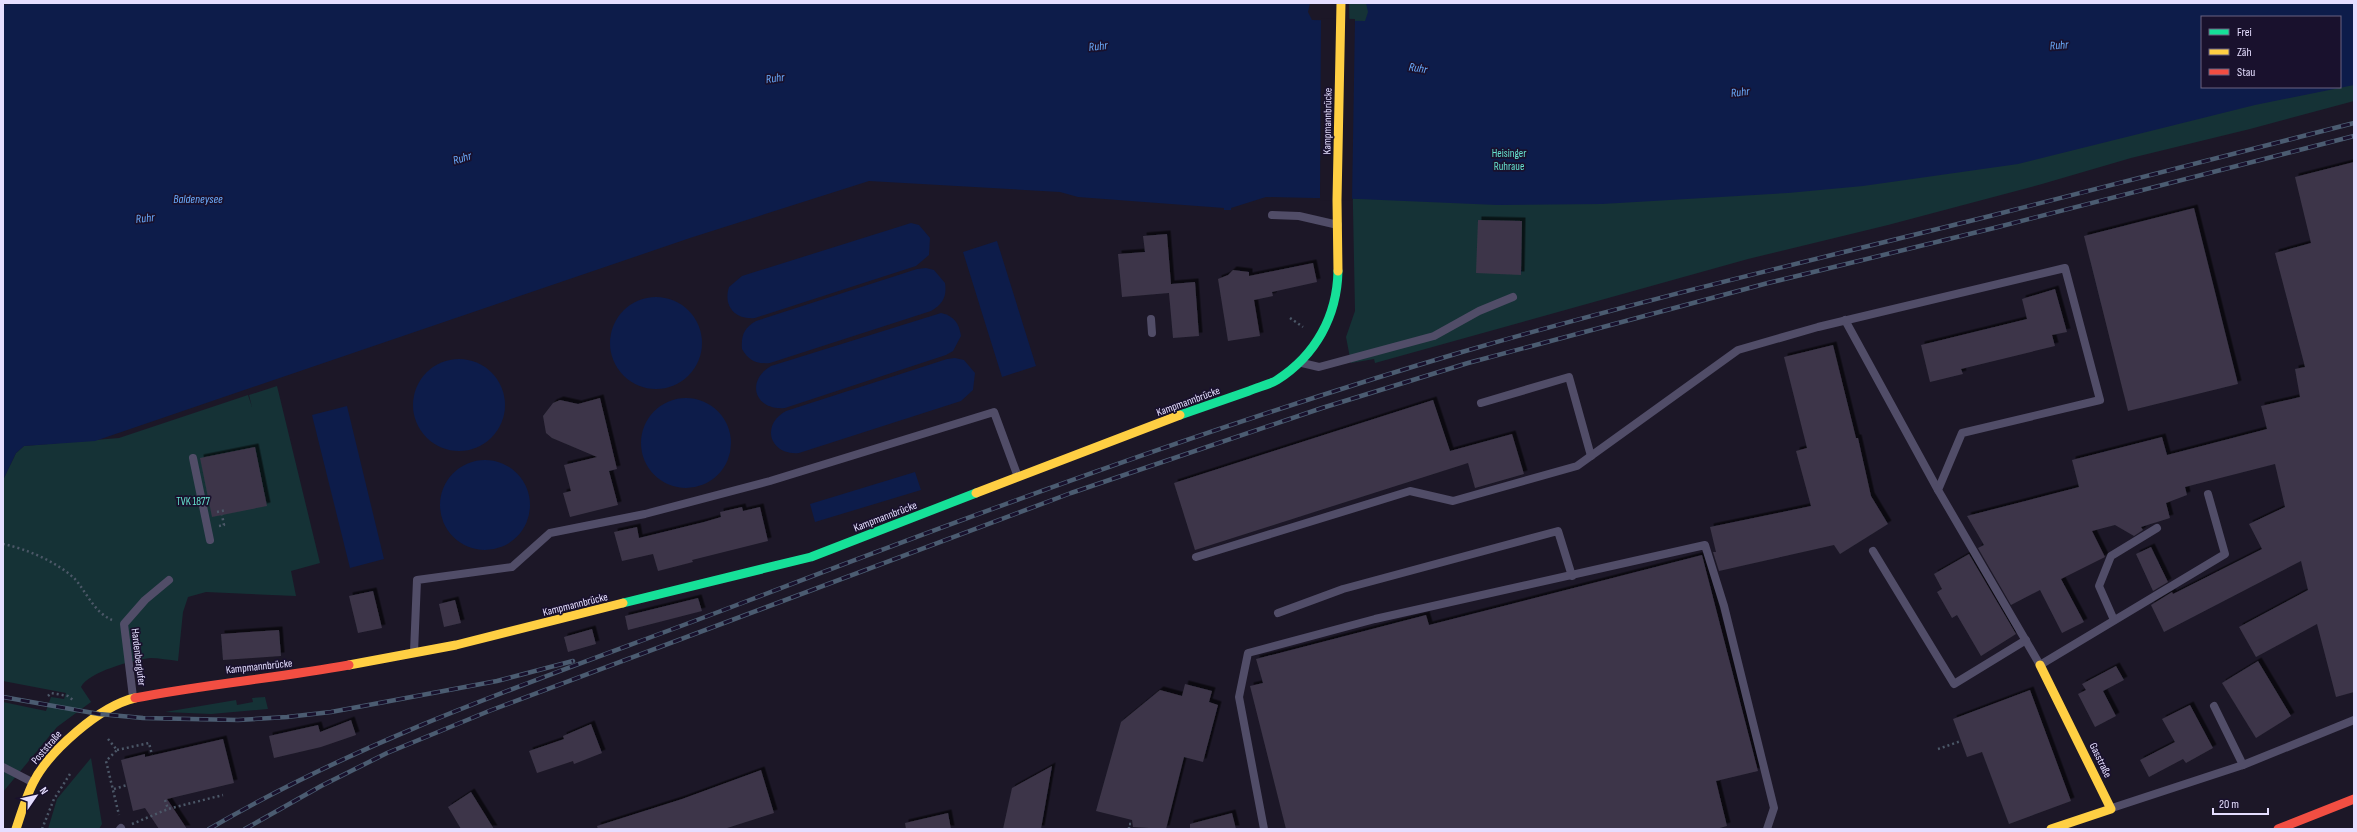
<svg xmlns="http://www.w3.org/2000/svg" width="2357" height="832" viewBox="0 0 2357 832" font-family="'Sofia Sans Condensed',sans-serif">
  <defs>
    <filter id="shadow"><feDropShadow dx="3.5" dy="-3.5" stdDeviation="0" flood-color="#0009"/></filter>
  </defs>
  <rect width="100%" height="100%" fill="#1c1727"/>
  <g fill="#153236" fill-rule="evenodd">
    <path d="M1349 3H2354V101L2250 129 2131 158 2042 184 1888 225 1748 259 1375 363 1374 359 1351 363 1346 337 1355 311ZM2202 17H2340V87H2202Z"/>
    <path d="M277 386 320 563 291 571 296 596 206 592 188 597 183 612 178 661C169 660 159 658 150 658 133 660 88 672 81 687L91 702 57 727 3 792V702L46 711 51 697 64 699 66 693 3 681V480L16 453 24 446 119 438 248 395 252 407 249 395Z"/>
    <polygon points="265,697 268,709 211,714 165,712 236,700 237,705 253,702 252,698"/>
    <polygon points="91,758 102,824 99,829 48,829 57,799"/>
  </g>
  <g fill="#0d1c4a" fill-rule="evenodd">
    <path d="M20 3H1310L1308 12 1312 20 1365 21 1368 12 1366 3H2354V85L2255 105 2018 164 1863 186 1788 193 1602 204 1497 205 1359 199 1266 197 1231 208V210H1224V208L1078 197 1060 192 869 181 690 238 95 441 24 446 16 453 3 480V5ZM2202 17H2340V87H2202Z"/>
    <path d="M911 223 919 225 930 238 929 255 916 266 755 318C735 320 723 306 729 287L742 276Z"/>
    <polygon points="997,241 1036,366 1002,377 963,252"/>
    <path d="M926 268 934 270 945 283C947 296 943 304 931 311L770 363C756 364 749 361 742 349 741 335 744 328 756 321L917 269Z"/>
    <circle cx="656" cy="343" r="46"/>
    <path d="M941 313C954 316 959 323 961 336L953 351 946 355 785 408C755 411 745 381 771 366Z"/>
    <path d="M955 358 964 360 975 373 973 390 961 401 799 453C770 456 760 425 786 411L947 359Z"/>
    <circle cx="459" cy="405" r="46"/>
    <circle cx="686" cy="443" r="45"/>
    <polygon points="347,406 384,559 350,568 312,415"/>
    <circle cx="485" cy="505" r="45"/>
    <polygon points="915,472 921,490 815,522 810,504"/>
  </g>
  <polygon fill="#1c1727" points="1321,18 1355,19 1352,201 1320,200"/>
  <g fill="#3c3648" filter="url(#shadow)">
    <polygon points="2354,162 2354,692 2336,697 2317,624 2256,657 2239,627 2308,590 2301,561 2164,632 2151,605 2172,592 2173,594 2262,549 2249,524 2285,507 2275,464 2185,487 2187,495 2166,503 2170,518 2141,527 2143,530 2134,536 2115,525 2092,531 2105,557 2061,579 2084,622 2062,633 2040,590 2011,605 1978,548 1984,545 1967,516 2079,487 2072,460 2162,437 2167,455 2267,429 2261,406 2300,397 2295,369 2305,367 2275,253 2311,243 2295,177"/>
    <polygon points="2194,208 2238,384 2128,411 2084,236"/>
    <polygon points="1478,220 1522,221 1521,275 1476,273"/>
    <polygon points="1167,234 1171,284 1195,282 1199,336 1173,338 1169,293 1122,297 1118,254 1145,252 1143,236"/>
    <polygon points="1313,263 1317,282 1272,292 1273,296 1254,300 1260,336 1228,341 1218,279 1228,275 1233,270 1249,272 1249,276"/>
    <polygon points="2055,289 2067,332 2052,335 2055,346 1961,369 1963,374 1930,382 1921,345 2027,319 2022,299"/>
    <polygon points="1833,345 1856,438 1858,438 1871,496 1888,524 1840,554 1834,545 1719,571 1713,552 1716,552 1710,527 1811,506 1796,451 1807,448 1784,357"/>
    <polygon points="600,398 617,469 609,471 618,505 570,517 563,493 571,491 564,465 597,457 552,438 546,433 543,416 553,403 560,400 578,404"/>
    <polygon points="1433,400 1450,451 1512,434 1524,474 1475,488 1468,463 1195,550 1174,483"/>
    <polygon points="255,447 267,506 212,517 200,458"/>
    <polygon points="742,507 743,511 760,507 768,541 692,560 693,562 658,571 653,554 622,561 614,532 637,527 639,538 704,522 721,517 720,512"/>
    <polygon points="2151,547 2168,582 2153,591 2136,554"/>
    <polygon points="1969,554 2016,634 1981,656 1957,615 1952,618 1937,592 1942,589 1934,574"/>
    <polygon points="1702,555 1758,771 1716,781 1727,826 1716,829 1286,829 1250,686 1263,683 1256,659 1426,615 1429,625"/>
    <polygon points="373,591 382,628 358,633 349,596"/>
    <polygon points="698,598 702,611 628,630 625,616"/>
    <polygon points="455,600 461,623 444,627 439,604"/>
    <polygon points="592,629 596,644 568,652 564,637"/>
    <polygon points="279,630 281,656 223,660 221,634"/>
    <polygon points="2258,661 2291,716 2256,738 2222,683"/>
    <polygon points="2116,666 2124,680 2103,691 2116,716 2095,727 2078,694 2086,690 2082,684"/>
    <polygon points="1185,684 1212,691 1209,702 1218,705 1203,762 1184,757 1166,829 1133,827 1132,820 1096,811 1121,722 1160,690 1182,696"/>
    <polygon points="2030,690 2071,801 2009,824 1982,752 1967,757 1953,719"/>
    <polygon points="2190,705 2213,748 2186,763 2183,759 2149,777 2140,760 2175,742 2162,719"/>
    <polygon points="351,720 356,735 321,747 274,758 269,736 318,725 320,732"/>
    <polygon points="591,724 602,753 574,764 573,761 537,773 529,751 564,739 563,736"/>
    <polygon points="223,739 234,783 167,799 187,829 159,829 145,808 133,811 121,760 145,754 145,757"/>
    <polygon points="1052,766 1041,829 1003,829 1012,788"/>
    <polygon points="761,770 774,813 724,829 598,829 597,826 682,799"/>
    <polygon points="471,792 494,829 461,829 448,807"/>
    <polygon points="948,813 951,829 906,829 905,823"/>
    <polygon points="1232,813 1236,829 1190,829 1190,824"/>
  </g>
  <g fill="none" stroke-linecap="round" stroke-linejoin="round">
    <g stroke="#4c5868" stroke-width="2.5" stroke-dasharray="2 3" stroke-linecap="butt">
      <polyline points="1290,318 1303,327"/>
      <polyline points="217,512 226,510"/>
      <polyline points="219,526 224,525 222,515"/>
      <path d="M3 544C27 549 57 562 75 579 87 593 94 612 112 620"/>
      <polyline points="48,696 51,693 68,696 73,700"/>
      <polyline points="108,739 117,750 106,761 119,815"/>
      <polyline points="1938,749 1961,741"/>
      <polyline points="117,750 149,743 152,755"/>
      <polyline points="114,789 127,785"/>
      <polyline points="165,800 168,809"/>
      <polyline points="132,824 168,809 223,795"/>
      <polyline points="42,829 54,799 70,774"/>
      <polyline points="1129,829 1129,824 1132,824"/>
    </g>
    <g stroke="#514d68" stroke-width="8">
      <polyline points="1272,215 1299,216 1338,225"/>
      <polyline points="1151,319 1152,333"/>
      <polyline points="1845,320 1938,490"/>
      <polyline points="1302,363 1319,367 1434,336 1479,311 1513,297"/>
      <polyline points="1481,403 1569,377 1591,456"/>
      <polyline points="193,458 210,540"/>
      <polyline points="1873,551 1954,684 2026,640"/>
      <polyline points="1196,557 1410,491 1453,501 1577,466 1738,350 1818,327 2065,268 2100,400 1962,433 1938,490 2040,665 2225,554 2208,494"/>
      <polyline points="1278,613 1343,589 1558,531 1572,576"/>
      <polyline points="2114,620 2099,586 2111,556 2157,528"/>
      <polyline points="414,652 417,580 512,567 550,533 645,514 770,481 994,412 1018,477"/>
      <polyline points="133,697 124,624 145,600 169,580"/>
      <polyline points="2214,706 2243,765"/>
      <polyline points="3,767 32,782"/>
      <polyline points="2112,808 2243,765 2354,720"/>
      <polyline points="120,829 121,828"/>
      <polyline points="1264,829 1239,697 1248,653 1375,619 1705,545 1724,606 1774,808 1767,829"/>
    </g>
    <g stroke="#16e098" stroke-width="9">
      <path d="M1180 415C1203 407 1226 399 1249 391 1258 387 1269 385 1277 380 1316 355 1337 316 1338 271"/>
      <polyline points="623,603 811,557 976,493"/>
    </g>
    <g stroke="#ffcf43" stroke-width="9">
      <polyline points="1338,271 1337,200 1341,3"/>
      <polyline points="976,493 1180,415"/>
      <polyline points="349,665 456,645 623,603"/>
      <polyline points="2040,665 2111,809 2051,829"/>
      <path d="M16 829C21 814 26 797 33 783 49 751 100 706 135 698"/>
    </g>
    <g stroke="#f24e42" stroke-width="9">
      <path d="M135 698C206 684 278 678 349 665"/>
      <polyline points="2278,829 2354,799"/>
    </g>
    <g stroke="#4b5c71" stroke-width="4.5">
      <g id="rail">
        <polyline points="3,697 99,714 143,718 238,720 287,717 331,712 497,681 573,661"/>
        <path d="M209 829C376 731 562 672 742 603 979 512 1218 424 1462 352 1636 301 1814 260 1990 216 2112 185 2233 154 2354 123"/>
        <polyline points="245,829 321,786 387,753 489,711 1071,493 1322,408 1468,363 1768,283 1994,228 2354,136"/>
      </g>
    </g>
    <use href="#rail" stroke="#19112d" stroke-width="3" stroke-dasharray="9" stroke-linecap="butt"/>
  </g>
  <g text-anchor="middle" stroke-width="3.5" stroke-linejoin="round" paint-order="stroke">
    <g font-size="11" fill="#e5deff" stroke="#19112d">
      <text transform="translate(1327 121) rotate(-89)" y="4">Kampmannbrücke</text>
      <text transform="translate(1188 401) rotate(-20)" y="4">Kampmannbrücke</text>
      <text transform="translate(885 516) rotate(-21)" y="4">Kampmannbrücke</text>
      <text transform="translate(575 604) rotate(-14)" y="4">Kampmannbrücke</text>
      <text transform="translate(139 657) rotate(83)" y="4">Hardenbergufer</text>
      <text transform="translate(259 666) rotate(-6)" y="4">Kampmannbrücke</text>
      <text transform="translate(46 747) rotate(-49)" y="4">Poststraße</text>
      <text transform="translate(2101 760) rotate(64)" y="4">Gasstraße</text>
    </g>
    <g font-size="11" fill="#66e3cf" stroke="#19112d">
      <text x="1509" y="157">Heisinger<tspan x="1509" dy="13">Ruhraue</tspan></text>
      <text x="193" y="505">TVK 1877</text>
    </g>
    <g font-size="12" font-style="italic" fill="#6caeff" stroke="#19112d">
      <text transform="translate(2059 45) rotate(-5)" y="4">Ruhr</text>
      <text transform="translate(1098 46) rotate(-6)" y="4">Ruhr</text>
      <text transform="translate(1418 68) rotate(9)" y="4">Ruhr</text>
      <text transform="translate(775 78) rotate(-8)" y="4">Ruhr</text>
      <text transform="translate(1740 92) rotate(-7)" y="4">Ruhr</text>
      <text transform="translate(462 158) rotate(-17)" y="4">Ruhr</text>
      <text x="198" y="203">Baldeneysee</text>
      <text transform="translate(145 218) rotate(-6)" y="4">Ruhr</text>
    </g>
  </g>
  <rect width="2357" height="832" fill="none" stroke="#e5deff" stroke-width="8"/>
  <rect x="2201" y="16" width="140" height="72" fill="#19112d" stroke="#6b6381"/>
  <rect x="2209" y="29" width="20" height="6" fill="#16e098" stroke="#6b6381"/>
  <text x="2237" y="36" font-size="12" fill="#e5deff">Frei</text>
  <rect x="2209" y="49" width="20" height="6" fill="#ffcf43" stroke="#6b6381"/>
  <text x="2237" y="56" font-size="12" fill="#e5deff">Zäh</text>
  <rect x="2209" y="69" width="20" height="6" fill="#f24e42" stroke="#6b6381"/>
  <text x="2237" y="76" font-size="12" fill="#e5deff">Stau</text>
  <g transform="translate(36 796) rotate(56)" stroke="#19112d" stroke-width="3" paint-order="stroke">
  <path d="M0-3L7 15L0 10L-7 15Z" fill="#e5deff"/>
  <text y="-6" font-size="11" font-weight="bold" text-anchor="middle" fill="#e5deff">N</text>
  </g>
  <path d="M2213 808v6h55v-6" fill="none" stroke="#e5deff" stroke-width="2"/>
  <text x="2219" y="808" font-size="12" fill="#e5deff" stroke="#19112d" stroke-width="3" paint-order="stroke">20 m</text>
</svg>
